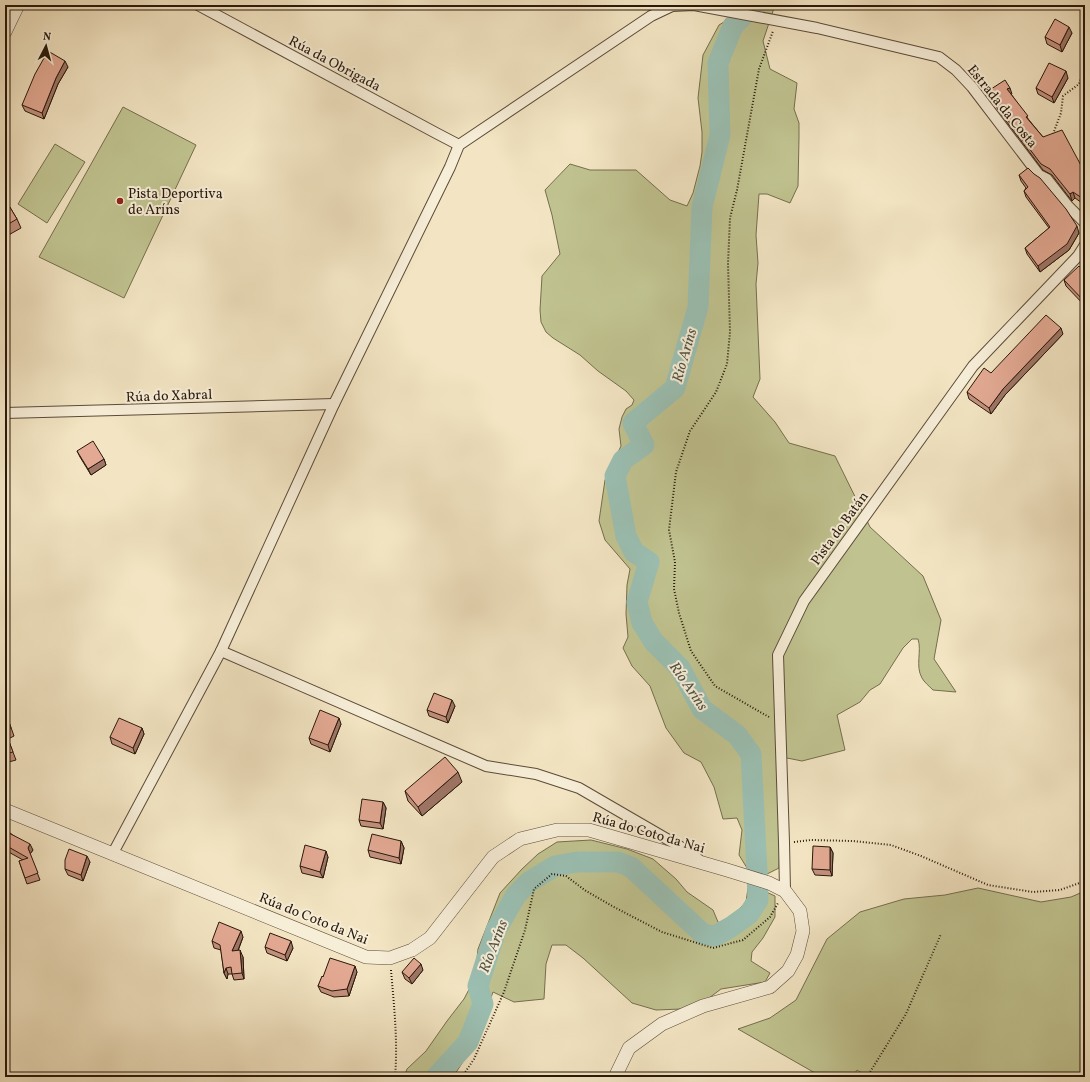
<svg xmlns="http://www.w3.org/2000/svg" width="1090" height="1082" viewBox="0 0 1090 1082" font-family="Vollkorn,serif">
  <rect width="100%" height="100%" fill="#f3e5c3"/>
  <filter id="stains"><feTurbulence type="fractalNoise" baseFrequency=".005" numOctaves="4"/><feColorMatrix values="0 0 0 0 .2 0 0 0 0 .09 0 0 0 0 .02 0 0 0 .5 -.17"/></filter>
  <radialGradient id="worn" r=".72"><stop offset=".6" stop-color="#630" stop-opacity="0"/><stop offset="1" stop-color="#630" stop-opacity=".3"/></radialGradient>
  <g fill="#c0c390" stroke="#746e4e">
    <path d="M738 5H775L763 41 770 69 797 83 794 109 799 123V138L798 186 790 203 767 194H759L756 235 758 263 756 284 760 379 753 397 775 422 789 443 835 456 870 527 923 576 941 620 934 659 956 692 933 690C929 686 924 682 922 678 915 666 922 651 918 639H912L903 648 880 684 870 690 860 702 837 715 845 750 802 761 787 758 777 770 780 843 779 868 767 874 747 868 739 855 742 830 737 818 723 819 714 787 701 762 684 753 666 728 650 686 632 666 623 648 628 637 626 614 627 585 630 569 605 540 599 521 605 480 621 446 619 429 622 417 626 409 632 405 634 400 626 391 598 371 580 355 553 338 546 332 541 322 540 310 542 276 560 254 552 215 545 190 570 164 590 170H636L670 200 687 206 693 193 700 166 702 152V132L698 98 703 55 719 25 729 19Z"/>
    <polygon points="123,107 196,145 124,298 39,257"/>
    <polygon points="55,144 85,162 47,223 18,204"/>
    <polygon points="591,840 627,849 653,859 676,879 687,892 713,910 718,922 723,925 746,902 748,888 764,891 775,896 775,917 763,938 752,952 751,961 770,973 765,982 721,989 709,998 681,1009 656,1010 632,1003 583,958 566,945 552,945 546,964 544,999 514,1002 493,992 474,1045 453,1077 404,1077 407,1069 426,1051 447,1021 464,999 475,978 478,949 500,893 522,869 538,854 557,842"/>
    <polygon points="978,888 1041,902 1071,897 1085,891 1085,1077 868,1077 857,1070 853,1077 822,1077 738,1029 770,1018 796,1000 827,939 860,912 904,899 945,895"/>
  </g>
  <g fill="none" stroke-linecap="round" stroke-linejoin="round">
    <polyline stroke="#9bbfb2" stroke-width="21" points="436,1077 468,1042 483,1004 478,986 496,930 516,895 529,882 555,866 577,862 618,862 631,867 703,934 715,936 731,927 749,914 758,900 757,871 751,754 737,735 702,709 680,668 654,642 642,623 637,602 649,562 634,552 626,536 615,476 623,460 644,445 633,423 675,388 698,307 702,207 720,135 718,63 733,26 754,5"/>
    <g stroke="#5b4b39" stroke-width="12">
      <g id="minor">
        <polyline points="198,5 436,133 459,145"/>
        <polyline points="5,413 334,404"/>
        <polyline points="221,651 486,766 536,774 579,788 679,846 698,859"/>
        <polyline points="113,853 221,651 334,404 450,167 459,145 651,16 672,6 694,5 817,28 939,57 956,70 972,87 1039,175 1047,179 1068,206 1085,223"/>
        <polyline points="785,891 784,842 778,655 804,601 973,366 1078,256 1085,245"/>
      </g>
    </g>
    <g stroke="#5b4b39" stroke-width="14">
      <g id="tertiary">
        <polyline points="5,32 18,5"/>
        <polyline points="5,810 366,957 390,958 412,950 430,938 493,857 520,839 557,830 589,830 727,870 769,883 785,891 800,911 803,931 797,955 788,971 770,987 703,1006 662,1024 629,1048 615,1077"/>
      </g>
    </g>
    <g stroke="#28180b" stroke-width="2" stroke-dasharray="1 2" stroke-linecap="butt">
      <polyline points="1053,134 1061,113 1063,96 1079,84 1085,68"/>
      <polyline points="769,717 715,686 691,651 679,613 674,589 675,562 669,530 676,472 690,431 716,392 727,364 730,332 728,264 730,218 737,190 759,69 773,31"/>
      <polyline points="794,842 811,840 853,841 891,845 921,856 988,885 1033,892 1060,890 1085,881"/>
      <path d="M391 970C394 1006 398 1041 395 1077"/>
      <polyline points="462,1077 474,1059 504,992 525,930 534,889 552,874 566,876 586,891 612,906 662,932 713,948 743,940 770,917 778,903"/>
      <polyline points="867,1077 906,1014 941,934"/>
    </g>
    <use href="#minor" stroke="#f7eed8" stroke-width="10"/>
    <use href="#tertiary" stroke="#f7eed8" stroke-width="13"/>
  </g>
  <g fill="#c3917e" stroke="#28180b">
    <polygon points="1072,33 1062,52 1047,44 1045,37"/>
    <polygon points="68,67 58,84 44,119 25,111 22,105"/>
    <polygon points="1068,78 1054,103 1038,94 1036,88"/>
    <polygon points="988,91 1012,94 1011,94 1029,120 1043,137 1084,171 1085,169 1085,205 1075,198 1072,201 1052,175 1043,170 1000,113 990,97"/>
    <polygon points="1019,175 1079,233 1069,250 1040,272 1027,254 1025,248 1049,228 1026,197 1024,191 1026,188 1021,181"/>
    <polygon points="5,199 17,219 21,228 5,237"/>
    <polygon points="1085,272 1085,306 1066,286 1064,280"/>
    <polygon points="1063,334 1005,395 991,414 969,399 967,392 991,373"/>
    <polygon points="77,451 104,459 106,465 91,475 80,457"/>
    <polygon points="455,706 448,723 429,716 427,710"/>
    <polygon points="8,719 14,736 8,739 16,760 5,763 5,720"/>
    <polygon points="341,724 330,752 311,744 309,738"/>
    <polygon points="142,728 144,734 135,754 112,744 110,737"/>
    <polygon points="462,782 422,816 408,801 405,791"/>
    <polygon points="383,802 386,808 383,829 361,826 359,820"/>
    <polygon points="5,827 10,833 33,850 30,854 40,880 27,884 19,861 23,860 5,850"/>
    <polygon points="401,841 404,848 401,864 370,857 368,850"/>
    <polygon points="830,847 833,853 832,876 815,875 812,869"/>
    <polygon points="328,857 323,878 302,873 300,866"/>
    <polygon points="90,862 83,881 68,875 65,869"/>
    <polygon points="243,937 238,951 243,957 244,979 234,980 232,974 228,974 227,979 224,973 221,950 214,948 212,941"/>
    <polygon points="265,947 293,948 287,961 267,953"/>
    <polygon points="423,970 412,984 405,979 402,972"/>
    <polygon points="357,972 349,996 334,997 321,992 318,986 323,977"/>
  </g>
  <g fill="#9f7667" stroke="#28180b">
    <polygon points="1069,27 1072,33 1062,52 1060,45"/>
    <polygon points="65,61 68,67 58,84 44,119 42,113 56,78"/>
    <polygon points="1066,71 1068,78 1054,103 1052,97"/>
    <polygon points="1010,88 1012,94 1010,96 1007,89"/>
    <polygon points="1073,192 1075,198 1072,201 1070,194"/>
    <polygon points="1077,226 1079,233 1069,250 1040,272 1038,266"/>
    <polygon points="1061,328 1063,334 1005,395 991,414 989,408 1003,389"/>
    <polygon points="104,459 106,465 91,475 88,469"/>
    <polygon points="452,700 455,706 448,723 446,717"/>
    <polygon points="339,718 341,724 330,752 328,745"/>
    <polygon points="142,728 144,734 135,754 133,748"/>
    <polygon points="458,772 462,782 422,816 418,807"/>
    <polygon points="383,802 386,808 383,829 380,823"/>
    <polygon points="401,841 404,848 401,864 399,858"/>
    <polygon points="30,844 33,850 30,854 28,848"/>
    <polygon points="830,847 833,853 832,876 830,870"/>
    <polygon points="326,851 328,857 323,878 320,872"/>
    <polygon points="87,856 90,862 83,881 81,875"/>
    <polygon points="241,931 243,937 235,958 232,951"/>
    <polygon points="291,941 293,948 287,961 285,955"/>
    <polygon points="240,950 243,957 244,979 242,973"/>
    <polygon points="421,964 423,970 412,984 409,978"/>
    <polygon points="355,966 357,972 349,996 347,989"/>
    <polygon points="226,968 228,974 227,979 224,973"/>
  </g>
  <g fill="#e3a993" stroke="#28180b">
    <polygon points="1055,19 1069,27 1060,45 1045,37"/>
    <polygon points="48,51 65,61 56,78 42,113 22,105 35,74"/>
    <polygon points="1049,63 1066,71 1052,97 1036,88"/>
    <polygon points="1005,80 1010,88 1007,89 1028,116 1026,117 1043,137 1062,130 1084,171 1085,169 1085,200 1073,192 1070,194 1050,169 1041,164 998,107 988,91"/>
    <polygon points="1028,168 1034,174 1040,178 1066,209 1077,226 1067,244 1038,266 1025,248 1050,227 1024,191 1028,187 1019,175"/>
    <polygon points="5,199 17,219 5,226"/>
    <polygon points="1079,266 1085,272 1085,302 1064,280"/>
    <polygon points="1046,315 1061,328 1003,389 989,408 967,392 984,368 991,373"/>
    <polygon points="93,441 104,459 88,469 77,451"/>
    <polygon points="434,693 452,700 446,717 427,710"/>
    <polygon points="320,710 339,718 328,745 309,738"/>
    <polygon points="119,718 142,728 133,748 110,737"/>
    <polygon points="8,719 11,728 5,730 5,720"/>
    <polygon points="5,731 13,752 5,754"/>
    <polygon points="445,757 458,772 418,807 405,791"/>
    <polygon points="362,799 383,802 380,823 359,820"/>
    <polygon points="5,827 8,829 7,832 30,844 28,848 38,873 25,878 19,861 28,858 5,845"/>
    <polygon points="372,834 401,841 399,858 368,850"/>
    <polygon points="305,845 326,851 320,872 300,866"/>
    <polygon points="813,846 830,847 830,870 812,869"/>
    <polygon points="69,849 87,856 81,875 65,869 65,860"/>
    <polygon points="219,922 241,931 232,951 240,950 242,973 232,974 231,967 226,968 224,973 220,945 212,941"/>
    <polygon points="270,933 291,941 285,955 265,947"/>
    <polygon points="330,958 355,966 347,989 332,991 318,986 322,976 323,977"/>
    <polygon points="414,958 421,964 409,978 402,972"/>
  </g>
  <circle fill="#8f2418" stroke="#f7eed8" stroke-width="1.5" cx="120" cy="201" r="4"/>
  <g text-anchor="middle" stroke-width="4" stroke-linejoin="round" paint-order="stroke">
    <g font-size="14" fill="#28180b" stroke="#f7eed8">
      <text transform="translate(335 63) rotate(28)" y="5">Rúa da Obrigada</text>
      <text transform="translate(1003 106) rotate(51)" y="5">Estrada da Costa</text>
      <text transform="translate(169 395) rotate(-2)" y="5">Rúa do Xabral</text>
      <text transform="translate(839 528) rotate(-54)" y="5">Pista do Batán</text>
      <text transform="translate(649 832) rotate(16)" y="5">Rúa do Coto da Nai</text>
      <text transform="translate(314 918) rotate(22)" y="5">Rúa do Coto da Nai</text>
    </g>
    <g font-size="14" fill="#28180b" stroke="#f7eed8" text-anchor="start">
      <text x="128" y="198">Pista Deportiva<tspan x="128" dy="16">de Aríns</tspan></text>
    </g>
    <g font-size="15" font-style="italic" fill="#505245" stroke="#f7eed8">
      <text transform="translate(684 355) rotate(-74)" y="5">Río Aríns</text>
      <text transform="translate(689 686) rotate(55)" y="5">Río Aríns</text>
      <text transform="translate(493 946) rotate(-69)" y="5">Río Aríns</text>
    </g>
  </g>
  <rect width="1090" height="1082" fill="none" stroke="#f3e5c3" stroke-width="20"/>
  <rect x="6" y="6" width="1078" height="1070" fill="none" stroke="#28180b" stroke-width="2"/>
  <rect x="10" y="10" width="1070" height="1062" fill="none" stroke="#28180b"/>
  <g transform="translate(46 46) rotate(6)" stroke="#f7eed8" stroke-width="3" paint-order="stroke">
  <path d="M0-3L7 15L0 10L-7 15Z" fill="#28180b"/>
  <text y="-6" font-size="11" font-weight="bold" text-anchor="middle" fill="#28180b">N</text>
  </g>
  <rect width="100%" height="100%" filter="url(#stains)"/>
  <rect width="100%" height="100%" fill="url(#worn)"/>
</svg>
